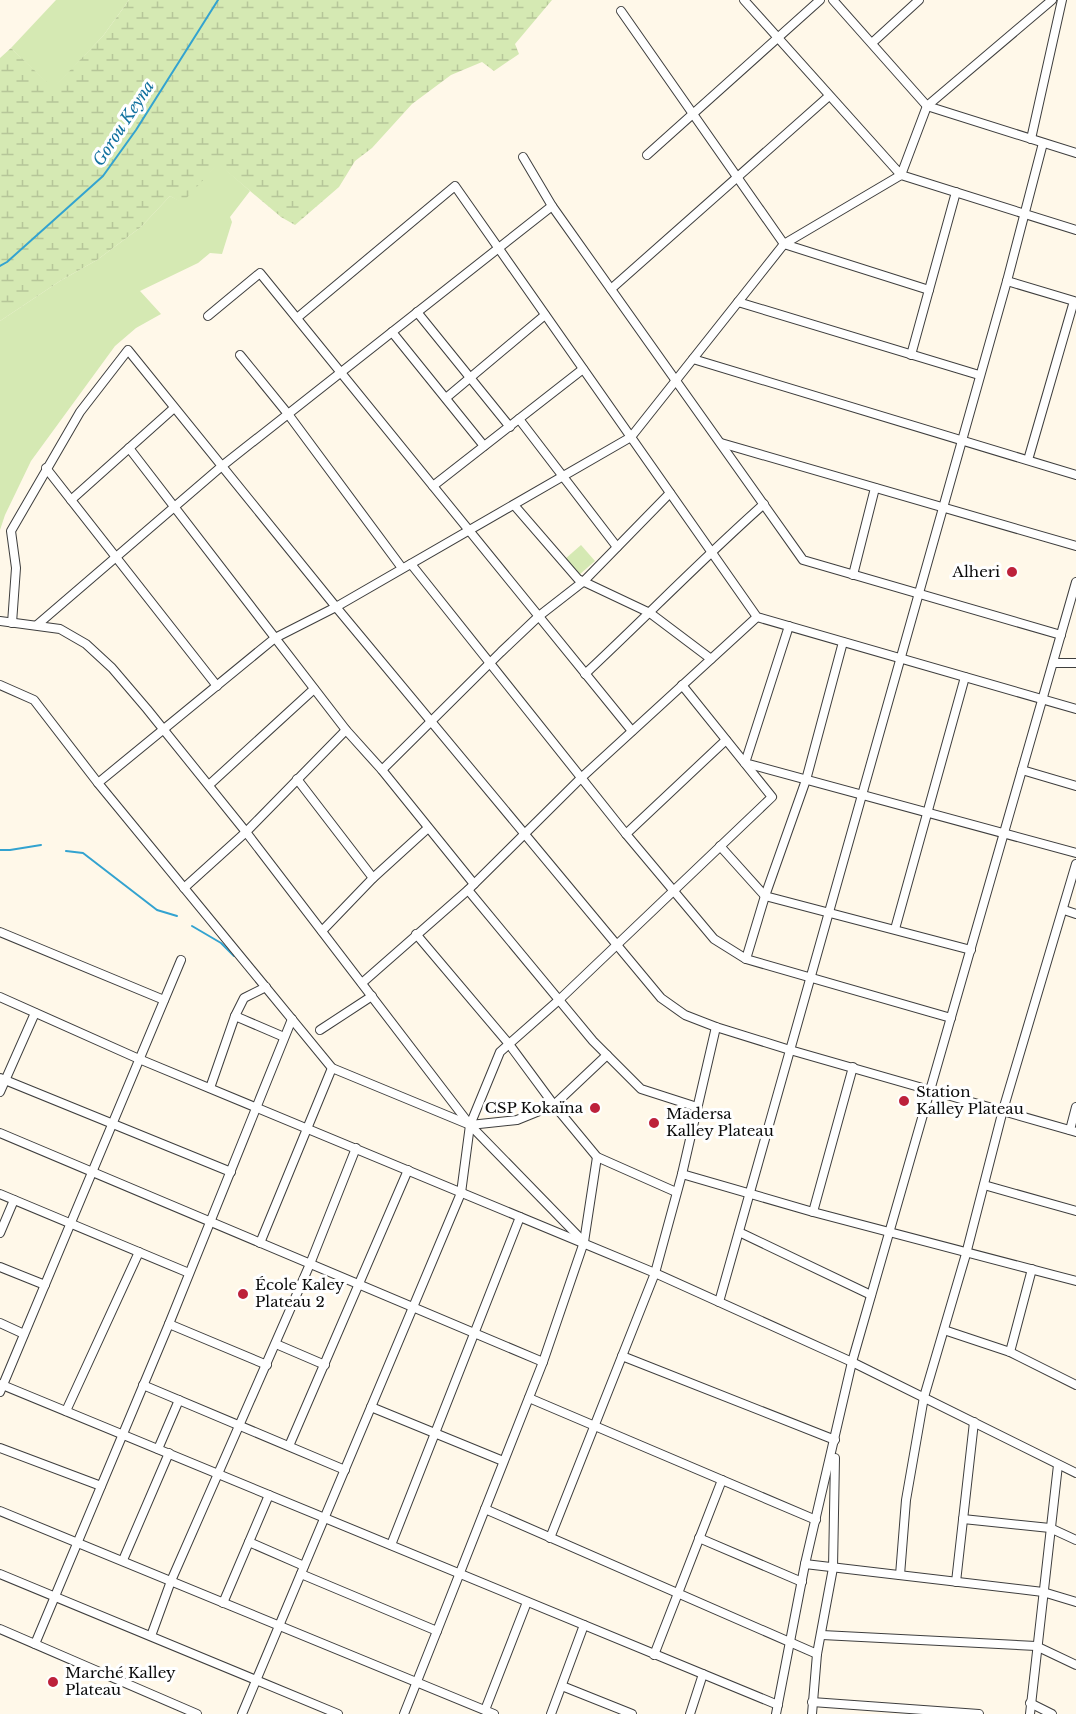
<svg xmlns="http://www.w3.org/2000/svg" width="1076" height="1714" viewBox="0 0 1076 1714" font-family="'Libre Baskerville',serif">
  <defs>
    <pattern id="wetland-marsh" width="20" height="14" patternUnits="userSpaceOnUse" patternTransform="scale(1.5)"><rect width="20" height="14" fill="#d5e9b3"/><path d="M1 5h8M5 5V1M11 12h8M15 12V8" fill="none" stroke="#b6c699"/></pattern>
  </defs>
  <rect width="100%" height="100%" fill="#fff8e9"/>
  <g fill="#d5e9b3">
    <polygon points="56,0 129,0 103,36 53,89 11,48"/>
    <polygon points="218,163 250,191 230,217 232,222 222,254 210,253 198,263 140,291 161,314 136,328 115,346 31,461 5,515 0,530 0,321 60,281 97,260 141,227 170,196 182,202"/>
    <polygon points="581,545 595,561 579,575 565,559"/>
  </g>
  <polygon fill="url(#wetland-marsh)" points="129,0 552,0 515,44 519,54 494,71 482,62 451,75 412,104 372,148 355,161 339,187 295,225 281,217 218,164 182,203 170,196 141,227 97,260 60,281 0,321 0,58 11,48 53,88 103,36"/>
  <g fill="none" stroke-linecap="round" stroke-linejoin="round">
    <g stroke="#33a3d0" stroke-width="2">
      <polyline points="0,266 7,262 103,176 136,130 218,0"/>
      <polyline points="0,850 10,850 41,845"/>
      <polyline points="66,851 83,853 157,910 177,916"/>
      <polyline points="192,926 221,943 234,956"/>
    </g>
    <g stroke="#3e3e3e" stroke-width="10">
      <g id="minor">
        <polyline points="744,0 901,175 927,106 1052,0"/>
        <polyline points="833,0 927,106 1076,153"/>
        <polyline points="621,11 784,244 929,290"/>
        <polyline points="872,43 919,0"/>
        <polyline points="1031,139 1062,0"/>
        <polyline points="647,155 820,0"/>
        <polyline points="523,157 552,206 803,560 1061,635"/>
        <polyline points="1007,281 1074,301 1028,460"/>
        <polyline points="611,289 829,96"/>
        <polyline points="738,302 979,375"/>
        <polyline points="417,312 510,427"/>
        <polyline points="208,316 260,273 632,731"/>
        <polyline points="297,318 455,186 757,617 1076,709"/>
        <polyline points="392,332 484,446"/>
        <polyline points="240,355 288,414 402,568"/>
        <polyline points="911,355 956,192"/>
        <polyline points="693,359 1076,475"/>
        <polyline points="446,398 545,315"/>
        <polyline points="519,419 617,547"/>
        <polyline points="721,443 1076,546"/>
        <polyline points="129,448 346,730 382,770 474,884"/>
        <polyline points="46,468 217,686"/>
        <polyline points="433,486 583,369"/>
        <polyline points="71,500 174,408"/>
        <polyline points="514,505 578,579 650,613 711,659"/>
        <polyline points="411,564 626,834 714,939 746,959 951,1018"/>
        <polyline points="853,575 875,488"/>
        <polyline points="0,621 60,629 86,644 112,668 147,709 246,832 470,1125 582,1240"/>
        <polyline points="12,623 16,568 11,531 80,412 128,350 336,607 661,998 685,1015 716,1027 790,1050 1076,1132"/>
        <polyline points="37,625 222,466 552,206"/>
        <polyline points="789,626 745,763 1076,853"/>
        <polyline points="1053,663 1076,663"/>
        <path d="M585 674C645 618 702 559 764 504"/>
        <polyline points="0,685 34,700 98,783 332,1068 470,1125"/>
        <polyline points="382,770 501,652 539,616 584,581 670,493"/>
        <polyline points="1022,770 1076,786"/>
        <polyline points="297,779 373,878"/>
        <polyline points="98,783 275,638 336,607 631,437 784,244 901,175 1076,230"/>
        <polyline points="209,785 314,689"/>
        <polyline points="626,834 726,740"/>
        <polyline points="720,846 765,896 971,950"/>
        <polyline points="184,888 246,832 346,730"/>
        <polyline points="468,890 593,1041 641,1089 697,1107"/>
        <polyline points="1064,910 1076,914"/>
        <polyline points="895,929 965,677"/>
        <polyline points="322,931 373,878 428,828"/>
        <polyline points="0,932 164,1000"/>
        <polyline points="416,934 509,1044 554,1105 597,1157 676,1192"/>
        <polyline points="746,959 765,896 806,780 843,642"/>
        <polyline points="362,983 468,890 581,778 757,617"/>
        <polyline points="0,997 139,1059 655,1273 852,1362 1076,1473"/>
        <polyline points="235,1016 284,1037"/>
        <polyline points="320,1030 372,996"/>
        <polyline points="0,1078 231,1172"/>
        <polyline points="210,1088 235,1016 244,998 266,987"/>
        <polyline points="0,1092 35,1013"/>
        <polyline points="470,1125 500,1052 560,999 772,797 682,685"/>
        <polyline points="1070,1130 1076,1107"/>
        <polyline points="0,1133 543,1362"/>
        <polyline points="682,1174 813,1212 1076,1281"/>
        <polyline points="984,1185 1076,1211"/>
        <polyline points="0,1194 189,1273"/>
        <polyline points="813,1212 853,1067"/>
        <polyline points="739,1232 871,1295"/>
        <polyline points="0,1233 14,1200"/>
        <polyline points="260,1243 332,1068"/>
        <polyline points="0,1267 45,1285"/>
        <polyline points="719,1302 1007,281 1043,143"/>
        <polyline points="0,1323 24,1334"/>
        <polyline points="169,1324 267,1365"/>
        <polyline points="944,1330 1010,1352 1076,1385"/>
        <polyline points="276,1344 325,1365"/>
        <polyline points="1010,1352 1032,1269"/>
        <polyline points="622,1356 835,1440"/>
        <polyline points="0,1384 778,1705"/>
        <polyline points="143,1385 345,1470"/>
        <polyline points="0,1392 181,960"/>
        <polyline points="529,1398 816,1520"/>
        <polyline points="371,1407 503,1461"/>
        <polyline points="66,1411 139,1252"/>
        <polyline points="289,1446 408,1170"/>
        <polyline points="0,1448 101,1486"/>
        <polyline points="158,1449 179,1400"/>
        <polyline points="485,1509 817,1654"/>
        <polyline points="0,1511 494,1714"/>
        <polyline points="963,1519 1050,1528 1076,1540"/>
        <polyline points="550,1538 655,1273 682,1174 716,1027"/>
        <polyline points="699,1538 802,1582"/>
        <polyline points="249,1542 304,1566"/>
        <polyline points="391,1545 520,1217"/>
        <polyline points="123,1560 169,1453"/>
        <polyline points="805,1564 1043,1592 1076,1602"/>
        <polyline points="0,1574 338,1714"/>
        <polyline points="301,1574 437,1631 543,1362 584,1242 597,1157"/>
        <polyline points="900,1575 906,1500 924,1397 966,1254 1003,1110 1076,864"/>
        <polyline points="956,1582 974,1422"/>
        <polyline points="223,1603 269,1495"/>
        <polyline points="0,1629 197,1714"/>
        <polyline points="822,1635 1036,1646 1076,1665"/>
        <polyline points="151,1636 171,1581 310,1264 356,1148"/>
        <polyline points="35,1644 169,1324 292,1019"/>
        <polyline points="654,1655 722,1480"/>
        <polyline points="562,1686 632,1714"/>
        <polyline points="812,1702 979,1714"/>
        <polyline points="1030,1703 1052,1714"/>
        <polyline points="485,1710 527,1602"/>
        <polyline points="242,1714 461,1193 470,1125 517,1120 554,1105 607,1055"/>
        <polyline points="404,1714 437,1631"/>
        <polyline points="551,1714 584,1625"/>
        <polyline points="690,1714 703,1674"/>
        <polyline points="776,1714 805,1564 852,1362 1076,582"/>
        <polyline points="812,1714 817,1654 833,1568 835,1458"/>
        <polyline points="1030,1714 1058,1465"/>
      </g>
    </g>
    <use href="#minor" stroke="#fff" stroke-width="8"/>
  </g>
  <g fill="#bd213b" stroke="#fff" stroke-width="2">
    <circle cx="1012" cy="572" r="6"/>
    <circle cx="904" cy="1101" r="6"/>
    <circle cx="595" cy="1108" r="6"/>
    <circle cx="654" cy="1123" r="6"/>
    <circle cx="243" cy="1294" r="6"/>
    <circle cx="53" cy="1682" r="6"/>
  </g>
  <g text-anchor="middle" stroke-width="6" stroke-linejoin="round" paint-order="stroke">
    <g font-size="15" fill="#0b0b0b" stroke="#fff" text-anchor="start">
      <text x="1000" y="577" text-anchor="end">Alheri</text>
      <text x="916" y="1097">Station<tspan x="916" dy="17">Kalley Plateau</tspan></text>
      <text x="583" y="1113" text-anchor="end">CSP Kokaïna</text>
      <text x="666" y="1119">Madersa<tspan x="666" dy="17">Kalley Plateau</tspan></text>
      <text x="255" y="1290">École Kaley<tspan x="255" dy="17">Plateau 2</tspan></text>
      <text x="65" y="1678">Marché Kalley<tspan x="65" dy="17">Plateau</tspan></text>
    </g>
    <g font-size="16" font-style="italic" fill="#13729f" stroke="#fff">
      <text transform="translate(123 123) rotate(-57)" y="6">Gorou Keyna</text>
    </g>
  </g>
</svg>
